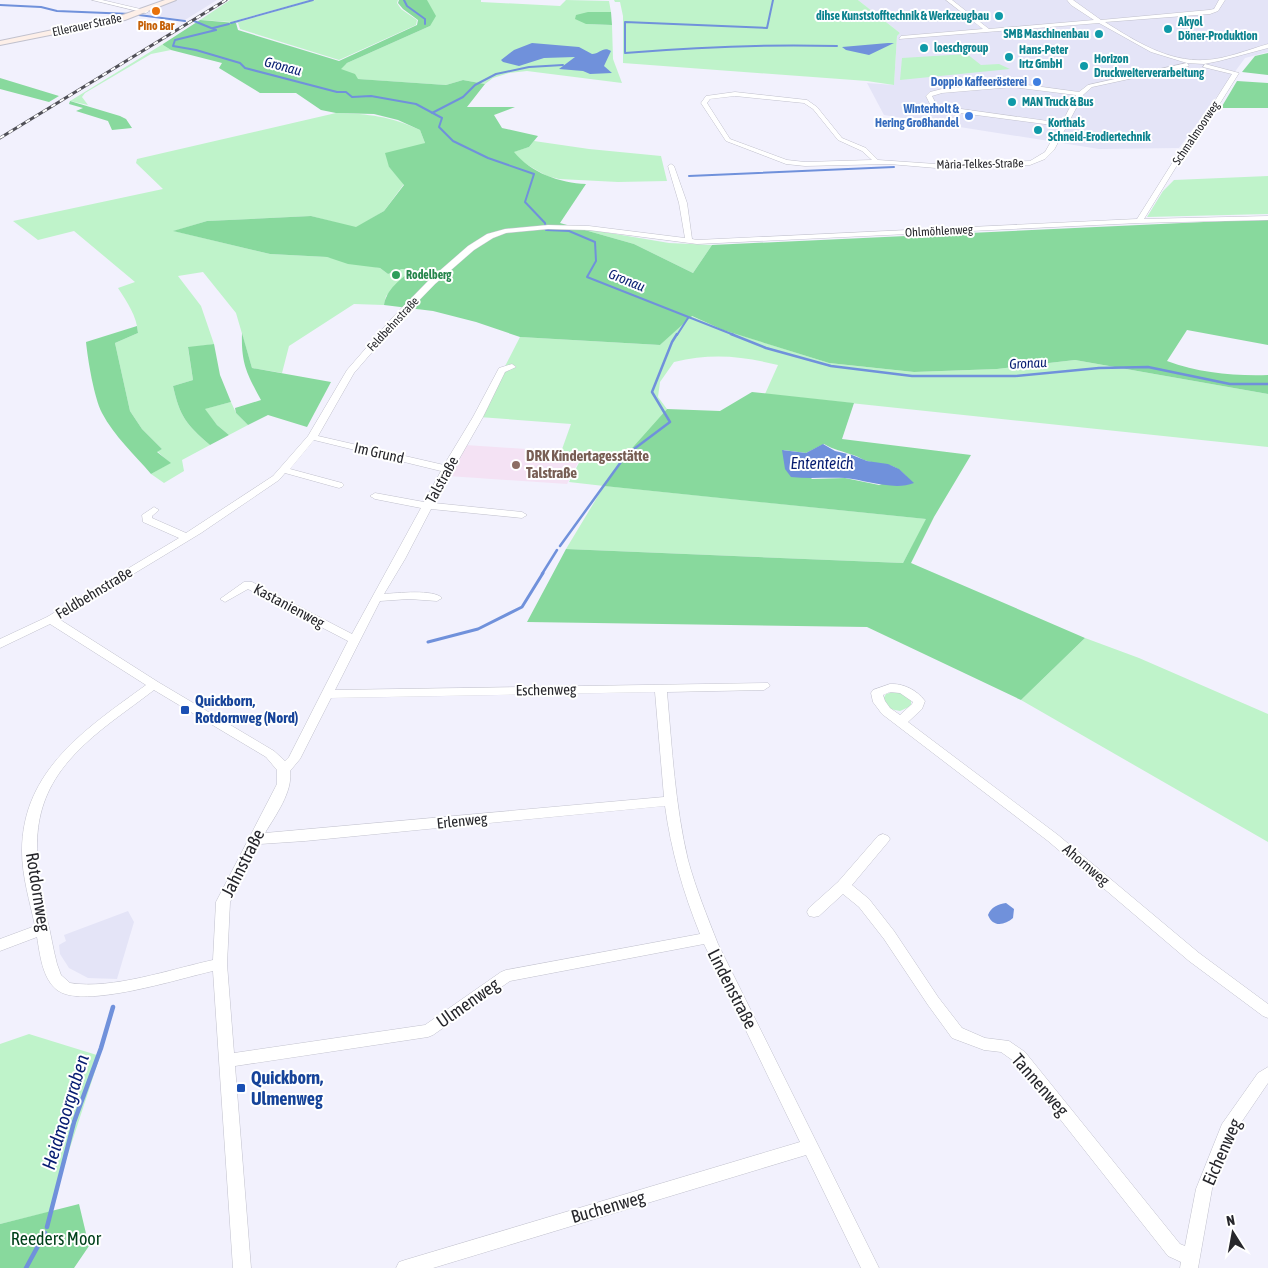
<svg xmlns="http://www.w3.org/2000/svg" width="1268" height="1268" viewBox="0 0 1268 1268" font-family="'Asap Condensed',sans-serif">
<rect width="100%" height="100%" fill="#f2f1fd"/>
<path fill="#e4e4f7" d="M175,0H217L185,20L141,14Z
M858,0H1268V52L1245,58L1179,148L1099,149L884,115L867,83L894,85L897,36L900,33Z
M128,911L134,922L117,979L88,978L69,968L60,954L59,945L66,941L64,935Z"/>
<path fill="#f4e2f4" d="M466,445L583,453L567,484L448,476Z"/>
<path fill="#bff3ca" d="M230,0H310L231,22L200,20Z
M315,0H398L397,3L401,9L417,20L416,25L339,60L240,29L238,23H235Z
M427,0H481V2L560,6L566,0L609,1L611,12H588L586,24L612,25L613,59L622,83L527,71L509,73L493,78L485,84L463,80L446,85L357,79L340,69L347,63L430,26Z
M614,0H858L900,33L897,36L894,85L867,81L623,63V16L620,2H615Z
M163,44V45L171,50L151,54L85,93L82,97L88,105L70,101Z
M967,54L981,65L999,64L1010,69L900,80L902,58Z
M336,113C370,114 389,116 420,130L425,143L389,167L404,184L384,211L356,228L311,216L207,221L174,231L270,254L327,257L380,268L388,274L402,269L414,270L386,296L384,305L354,304L289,346L282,373L252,368L236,313L203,272L178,276L201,306L214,344L188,348L193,380L173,386C180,417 186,424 210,445L182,460L184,471L164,483L151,474L170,463L157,451L162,449L142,429L130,411L115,343L138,333C137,316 127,302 118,288L135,282L74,231L38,240L13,221L163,189L136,163L137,159Z
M534,141L589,149L661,156L667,181L618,182L559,179L547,176L524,163L513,152L529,147Z
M1268,176V214L1147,217L1163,191L1174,180Z
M574,227L669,243L712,245L693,273L634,244Z
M691,316L724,330L829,363L914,372L997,369L1075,360L1268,394V447L765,394L778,365C741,356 712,353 674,362L660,382L658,397L667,409L605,486L927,519L903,563L566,549L604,486L569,482L584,453L561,452L571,424L479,417L520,337L660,345Z
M231,402L236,413L248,425L229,435L217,425L204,409Z
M1085,638L1139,658L1268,714V842L1021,700Z
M893,692L901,693L911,700V706L900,711L890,709L883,699L886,694Z
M29,1034L100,1056L49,1212L0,1224V1044Z"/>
<path fill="#88d99d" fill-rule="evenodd" d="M399,0H427L436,16L430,26L347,63L341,69L355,74L358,79L446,85L463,80L485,84L467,107H515L494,115L502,128L538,136L529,147L514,152C531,173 560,183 586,184L560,223L634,244L693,273L712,245L1268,219V345L1187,330L1167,361C1200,373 1233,376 1268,375V394L1075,360L997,369L914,372L829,363L723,330L692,316L660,345L520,337L476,322L433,311L384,305C386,290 401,278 413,270L402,269L388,274L380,268L348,264L327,257L270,254L173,231L207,221L311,216L356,227L384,211L404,185L389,167L385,153L425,143L420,130L398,120L374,114L336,113L321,110L296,93H260L219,68L222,63L171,50L163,45V44L200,20L236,23L238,30L339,61L417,25L418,20L403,9L398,3Z
M588,12H611L612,25L586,24L575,19L576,15Z
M1268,53V75L1242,72L1255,56Z
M0,78L59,96L49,102L0,89Z
M1237,81L1268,83V108H1221Z
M70,101L120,116L126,119L132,128L112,130L108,121L76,111L83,108L69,104Z
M137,326L138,333L115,343L130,411L142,429L162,449L157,452L171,463L151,474C135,455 114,436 102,413C94,397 88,361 86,342Z
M242,333L252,368L331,382L307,427L268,415L248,425L236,413L235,408L261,400C247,374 241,364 242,333Z
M214,344L220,375L231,402L205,409L217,425L229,435L210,445C186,424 180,417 173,386L193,380L188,347Z
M752,392L854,403L842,439L971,455L934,517L911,563L1085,638L1021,700L867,627L527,622L566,549L903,563L926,519L604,486L626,455L667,409L720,411ZM824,444C834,450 842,451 853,455C858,456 862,460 867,461C884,466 892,461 906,476L879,485L845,478L812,479L783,450L806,453Z
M79,1204L89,1246L74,1268H0V1224Z"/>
<path fill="#7091db" d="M532,43L579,47L592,54C600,54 603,46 611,51L604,66L612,73L590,74L583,71L559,69L575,57L544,58L519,66L503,62L501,60L514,50Z
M888,43H894L869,55L846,50L842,47Z
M823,444L835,451L852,455L867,461L888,464L899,469L914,483C894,491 866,480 845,478C827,477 809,479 791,477L785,469L782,450L806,453Z
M1006,903L1014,909L1013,918C1005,925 993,928 988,915C991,907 998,904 1006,903Z"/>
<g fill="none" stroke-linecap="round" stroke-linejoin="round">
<path stroke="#7091db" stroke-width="2" d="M404,0L407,6L425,19V24
M0,5L41,7L57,11L131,14
M139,15L185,21
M194,21L216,30L175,40L173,46L196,50L240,63L245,68L337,92H346L352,97L371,96L416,104L442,118L439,127L453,141L488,158L534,174L525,202L545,223L546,230L569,231L595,242L596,261L587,277L734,335
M231,23L313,0
M213,28L229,24
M625,52V22L767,28L773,0
M625,53C696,47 766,44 837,46
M432,113L463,97L475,85L496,74L529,67L563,65
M689,176L894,167
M677,335L688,318"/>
<path stroke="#7091db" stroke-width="2.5" d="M731,334L766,348L831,366L912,376H1015L1099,368L1148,367L1230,384H1268
M560,546L626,455L670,422L652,392L672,342L677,334
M542,574L557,550"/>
<path stroke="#7091db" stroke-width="3" d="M428,642L478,629L522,607L543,573"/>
<path stroke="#7091db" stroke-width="4.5" d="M47,1227L74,1122L101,1048L113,1007
M26,1268L45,1233"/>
<g stroke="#c1c1cd" stroke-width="1">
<path id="minor" d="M92,0H102L149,11L146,13Z
M946,0H952L989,29L1094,20L1071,5L1067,0H1073L1101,20L1209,10L1214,9L1219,0H1225L1218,11L1210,14L1105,22C1135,41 1168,62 1205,60C1226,59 1247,50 1268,44V48L1219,61L1204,64L1187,63L1151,52L1099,23L899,39L901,36L983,29Z
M1187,63L1189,66L1092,87L1083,95L1054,150L1045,159L1030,165L936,168L889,164L805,166L786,164L726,141L701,103L706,96L735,92L807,100L817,107L842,138L866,148L878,160L936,164L1030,161L1045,152L1060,126L946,111L931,106L926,96L930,92L942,89L1013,83L1079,92L1088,85ZM1013,87L1076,95L1062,123L947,107L936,104L932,96L942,93ZM735,96L804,103L813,109L838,140L862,151L872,160L805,162L787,160L730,139L707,103L710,99Z
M1205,64L1239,73L1217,108L1187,149L1144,219L1268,216V220L1139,223L697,244L589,230L548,229L506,233L493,238L474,250L435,284L399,321L354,373L318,436L444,465L473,417L499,368L512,364L516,367L505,372L483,417L434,503L522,512L527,515L522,518L431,509L405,559L384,594C397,593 434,589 442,598L437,601L409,599L380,601L335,690L768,683L770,686L764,690L667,692C672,748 675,805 688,860C696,889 707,916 718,944L879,1268H861L806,1155L433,1268H396L399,1262L405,1260L800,1142L704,944L510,981L433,1035L428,1037L235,1066L251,1268H233L213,971C181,978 82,1010 57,990C42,978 40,954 37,937L0,951V939L35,926C30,902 22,877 22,851C22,770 87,728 146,685L50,624L0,648V639L47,617L179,538L143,522L142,515L154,507L159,510L152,516V518L186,533L273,476L308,436L347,370L393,317L429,280L468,246L487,234L505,229L548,225L589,226L685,238L679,203L668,166L671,164L674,166L687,203L692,239L697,240L1137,219L1181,149L1211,107L1232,74L1203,67ZM314,440L441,471L424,502L375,493L370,496L375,499L421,508L352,634L252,582H244L220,599L225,602L248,589L348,641L289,757L285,761L274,751L158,682L59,619L201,533L279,480L285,473L339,488L342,487L344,485L342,483L290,469ZM154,690L266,757L277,770V784L216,902L213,960C171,969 112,990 70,983L61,975L57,964C53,949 51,934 47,919C34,857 26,806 74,755C97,730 127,711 154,690ZM655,692L664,797L265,833C275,816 293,792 290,771L300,759L331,698ZM665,806C671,850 683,892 700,934L506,970L501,972L425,1025L234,1053L227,964L230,902L260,844L305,841Z
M890,684C903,683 917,690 925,701L922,709L908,722L1058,835L1199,953L1268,1004V1018L1263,1016L1189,961L1048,841L882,714L873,702L871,693L873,690ZM890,692L900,693L913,702L912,704L900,715L890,708L885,701L883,695Z
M883,834L888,836L890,839L888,842L852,885L869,899L894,931L938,997L962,1028L985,1038L1009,1041L1025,1052L1180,1244L1185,1246L1196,1189L1222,1124L1258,1073L1268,1067V1083L1234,1133L1212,1189L1198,1268H1180L1181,1262L1168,1256L1015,1062L1001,1052L984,1050L952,1038L928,1005L884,939L859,907L843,894L819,916L814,917L809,916L807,912L809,908L838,882L878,836Z"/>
</g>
<g stroke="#c1c1cd" stroke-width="2">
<path id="secondary" d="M165,0H176L125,20L0,45V41L120,16Z"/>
</g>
<use href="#minor" fill="#fff" fill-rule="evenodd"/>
<use href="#secondary" fill="#fdefe8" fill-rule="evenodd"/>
<g stroke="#505057" stroke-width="3">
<path id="rail" d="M0,138L226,0"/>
</g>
<use href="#rail" stroke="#fff" stroke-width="2" stroke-dasharray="5" stroke-linecap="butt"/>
</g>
<circle fill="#e8710a" stroke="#fff" stroke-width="2" cx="156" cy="11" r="5"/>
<g fill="#0f9aa8" stroke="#fff" stroke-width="2">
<circle cx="999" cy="16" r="5"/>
<circle cx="1168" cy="29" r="5"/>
<circle cx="1099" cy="34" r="5"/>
<circle cx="924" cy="48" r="5"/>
<circle cx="1009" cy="57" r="5"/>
<circle cx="1084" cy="66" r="5"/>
<circle cx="1012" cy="102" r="5"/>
<circle cx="1038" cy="130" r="5"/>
</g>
<g fill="#3f7fe0" stroke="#fff" stroke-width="2">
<circle cx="1037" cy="82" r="5"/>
<circle cx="969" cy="116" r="5"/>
</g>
<circle fill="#2e9e5b" stroke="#fff" stroke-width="2" cx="396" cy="275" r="5"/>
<circle fill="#8d6e63" stroke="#fff" stroke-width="2" cx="516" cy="465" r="5"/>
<g fill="#1a4fb4" stroke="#fff" stroke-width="2">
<rect x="180" y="705" width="10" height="10" rx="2.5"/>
<rect x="236" y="1083" width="10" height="10" rx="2.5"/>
</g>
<g text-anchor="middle" stroke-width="4" stroke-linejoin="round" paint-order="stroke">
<g font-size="12" font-weight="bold" fill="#0d838f" stroke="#fff" text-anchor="start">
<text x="989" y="20" text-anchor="end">dihse Kunststofftechnik &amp; Werkzeugbau</text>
<text x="1178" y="26">Akyol<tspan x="1178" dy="14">Döner-Produktion</tspan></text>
<text x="1089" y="38" text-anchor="end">SMB Maschinenbau</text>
<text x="934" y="52">loeschgroup</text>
<text x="1019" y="54">Hans-Peter<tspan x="1019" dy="14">Irtz GmbH</tspan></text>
<text x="1094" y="63">Horizon<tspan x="1094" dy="14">Druckweiterverarbeitung</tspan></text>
<text x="1022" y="106">MAN Truck &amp; Bus</text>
<text x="1048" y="127">Korthals<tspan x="1048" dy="14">Schneid-Erodiertechnik</tspan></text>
</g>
<g font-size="12" fill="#27272c" stroke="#fff">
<text transform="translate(87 25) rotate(-12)" y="4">Ellerauer Straße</text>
<text transform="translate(1196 133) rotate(-56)" y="4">Schmalmoorweg</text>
<text transform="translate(980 164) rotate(-1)" y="4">Mària-Telkes-Straße</text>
<text transform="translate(939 231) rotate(-3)" y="4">Ohlmöhlenweg</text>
<text transform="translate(393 324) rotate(-47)" y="4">Feldbehnstraße</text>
</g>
<g font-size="12" font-weight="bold" fill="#c56008" stroke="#fff">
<text x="156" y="30">Pino Bar</text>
</g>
<g font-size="12" font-weight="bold" fill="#366cbe" stroke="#fff" text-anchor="end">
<text x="1027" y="86">Doppio Kaffeerösterei</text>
<text x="959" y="113">Winterholt &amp;<tspan x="959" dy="14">Hering Großhandel</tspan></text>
</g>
<g font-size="12" font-weight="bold" fill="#27864d" stroke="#fff" text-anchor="start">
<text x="406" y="279">Rodelberg</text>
</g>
<g font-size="14" font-style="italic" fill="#061c71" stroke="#fff">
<text transform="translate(283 66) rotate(15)" y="5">Gronau</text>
<text transform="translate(627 280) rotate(22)" y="5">Gronau</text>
<text transform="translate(1028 363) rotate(-3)" y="5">Gronau</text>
</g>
<g font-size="15" fill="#27272c" stroke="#fff">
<text transform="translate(379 453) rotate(13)" y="5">Im Grund</text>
<text transform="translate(442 480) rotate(-61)" y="5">Talstraße</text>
<text transform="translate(94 593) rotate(-31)" y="5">Feldbehnstraße</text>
<text transform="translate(289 606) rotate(28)" y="5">Kastanienweg</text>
<text transform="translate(546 690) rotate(-1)" y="5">Eschenweg</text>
<text transform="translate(462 821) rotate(-6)" y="5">Erlenweg</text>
<text transform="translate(1086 865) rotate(40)" y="5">Ahornweg</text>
</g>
<g font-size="15" font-weight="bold" fill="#785e54" stroke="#fff" text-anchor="start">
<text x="526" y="461">DRK Kindertagesstätte<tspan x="526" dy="17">Talstraße</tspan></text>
</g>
<g font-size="15" font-weight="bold" fill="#164399" stroke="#fff" text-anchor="start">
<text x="195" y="706">Quickborn,<tspan x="195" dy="17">Rotdornweg (Nord)</tspan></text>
</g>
<g font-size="16" font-style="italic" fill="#061c71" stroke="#fff">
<text x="822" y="469">Ententeich</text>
</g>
<g font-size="18" fill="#27272c" stroke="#fff">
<text transform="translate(243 863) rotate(-63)" y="6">Jahnstraße</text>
<text transform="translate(38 892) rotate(81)" y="6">Rotdornweg</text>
<text transform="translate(732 989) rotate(63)" y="6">Lindenstraße</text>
<text transform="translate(468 1003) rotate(-35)" y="6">Ulmenweg</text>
<text transform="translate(1040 1085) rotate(49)" y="6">Tannenweg</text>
<text transform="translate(1222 1152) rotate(-66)" y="6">Eichenweg</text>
<text transform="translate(608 1207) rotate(-16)" y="6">Buchenweg</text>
</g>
<g font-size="18" font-weight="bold" fill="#164399" stroke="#fff" text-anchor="start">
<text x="251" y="1084">Quickborn,<tspan x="251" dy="21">Ulmenweg</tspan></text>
</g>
<g font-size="18" fill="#00411b" stroke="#fff">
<text x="56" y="1245">Reeders Moor</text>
</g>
<g font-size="19" font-style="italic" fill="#061c71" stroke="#fff">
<text transform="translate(65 1112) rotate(-73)" y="7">Heidmoorgraben</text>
</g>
</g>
<g transform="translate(1233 1233) rotate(349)" stroke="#ffffff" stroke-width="4" paint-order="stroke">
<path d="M0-4L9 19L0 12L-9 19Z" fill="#27272c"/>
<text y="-8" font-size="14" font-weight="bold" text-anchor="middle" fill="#27272c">N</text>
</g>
</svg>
